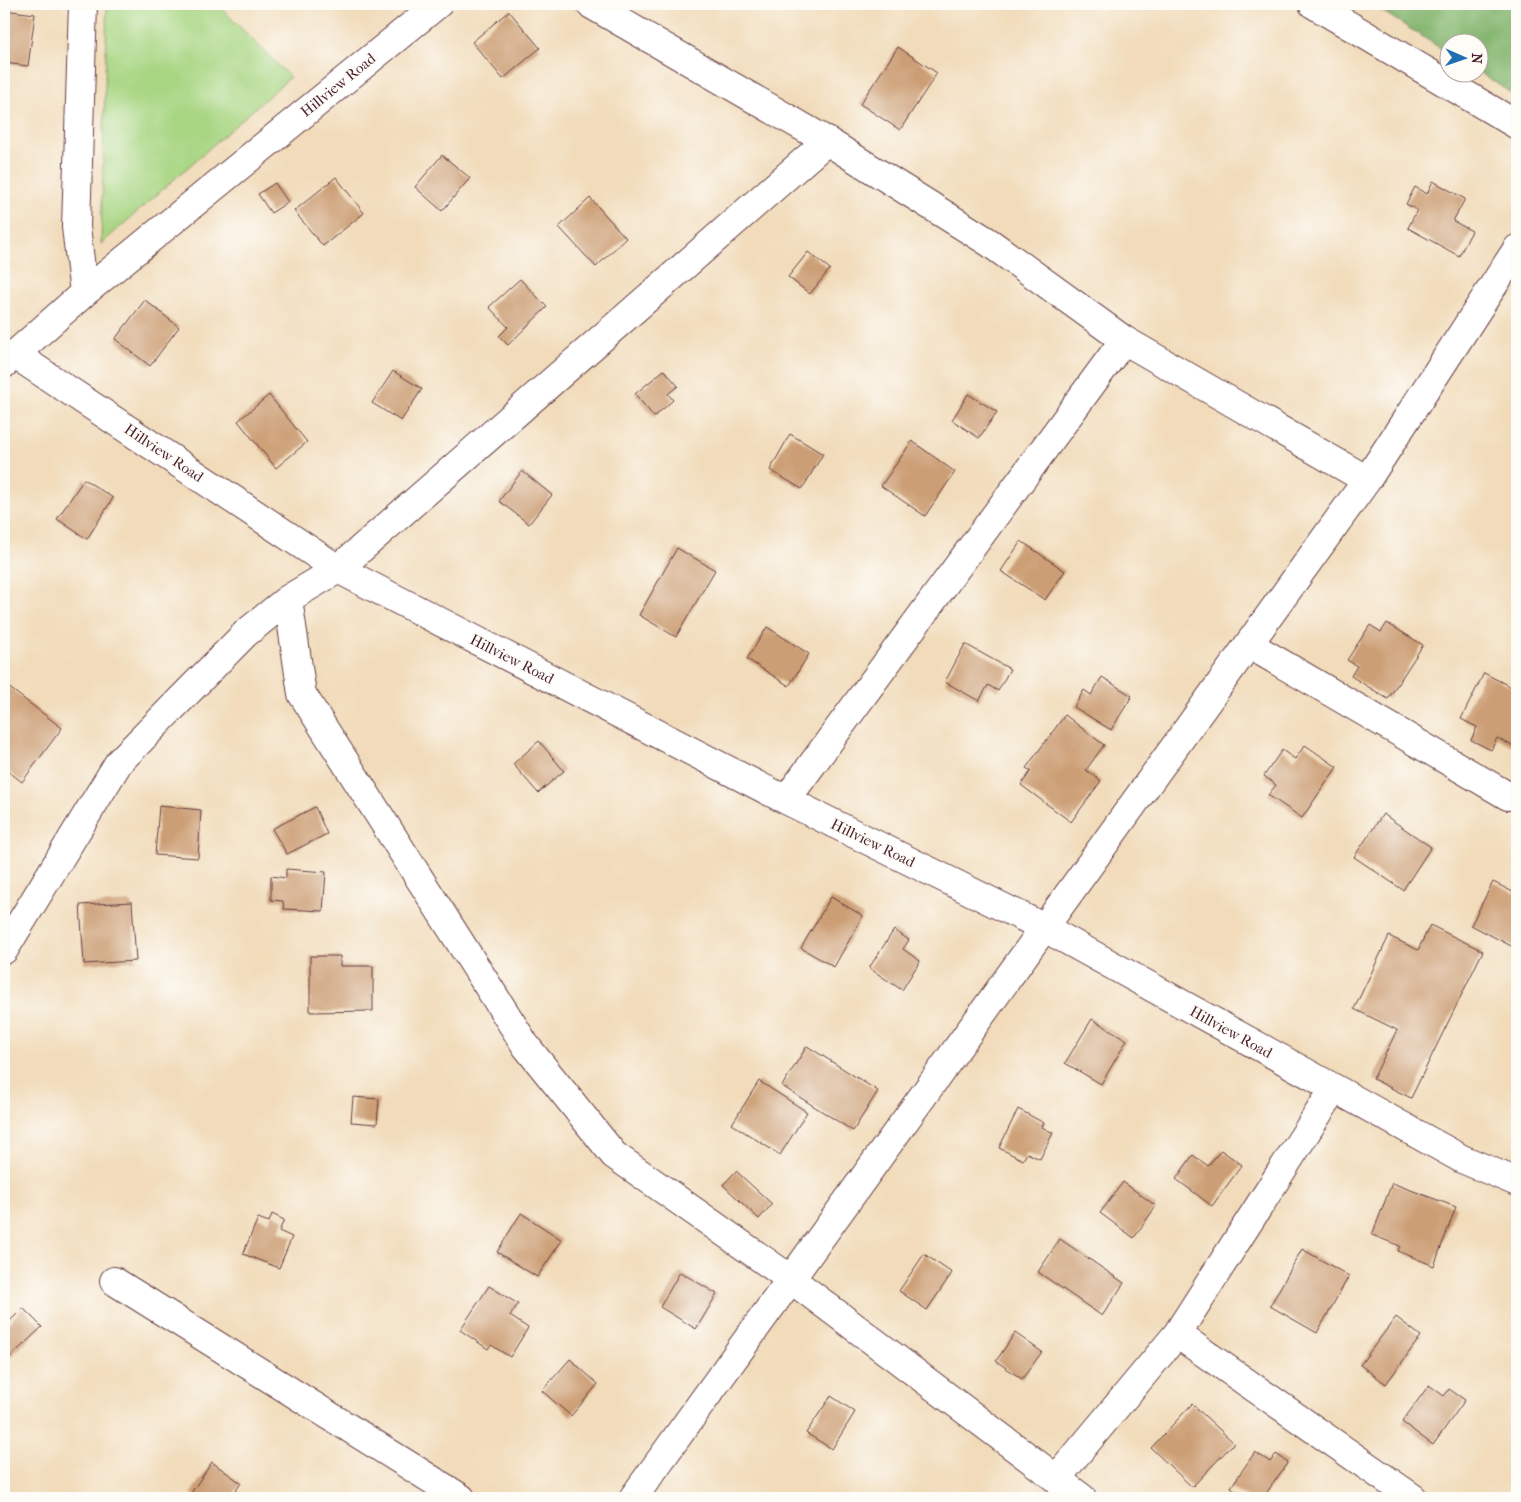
<svg xmlns="http://www.w3.org/2000/svg" width="1521" height="1502" viewBox="0 0 1521 1502" font-family="'IM FELL French Canon',serif">
<rect width="100%" height="100%" fill="#fdfcf7"/>
<filter id="ink" filterUnits="userSpaceOnUse"><feTurbulence type="fractalNoise" baseFrequency=".02" numOctaves="2"/><feDisplacementMap in="SourceGraphic" scale="10" xChannelSelector="R" yChannelSelector="G"/><feConvolveMatrix kernelMatrix="1 2 1 2 8 2 1 2 1" color-interpolation-filters="sRGB"/></filter>
<filter id="wash" filterUnits="userSpaceOnUse"><feTurbulence type="fractalNoise" baseFrequency=".0096" numOctaves="4" result="noise"/><feDisplacementMap in="SourceGraphic" scale="20" xChannelSelector="R" yChannelSelector="G"/><feGaussianBlur stdDeviation="1.12" result="paint"/><feColorMatrix in="noise" values="0 0 0 0 0 0 0 0 0 0 0 0 0 0 0 0 0 1.4 0 .05"/><feComposite in="paint" operator="in"/></filter>
<g filter="url(#wash)">
<rect width="100%" height="100%" fill="#f1dbba"/>
<path fill="#a8d683" stroke="#797a57" d="M107,4H217L290,77L101,244Z"/>
<path fill="#86b771" stroke="#686b4e" d="M1371,4H1517V97L1479,72L1478,42H1448V53Z"/>
<g id="blocks">
<path fill="#cc9e75" d="M4,10L35,14L28,66L4,63Z
M509,11L540,48L503,79L472,42Z
M898,47L937,73L900,130L860,104Z
M442,155L470,178L442,211L415,187Z
M336,177L364,213L323,246L294,211Z
M1433,181L1465,199L1453,221L1472,231L1459,256L1408,228L1417,210L1406,204L1415,187L1427,194Z
M275,183L288,202L271,213L258,194Z
M590,198L626,238L596,267L559,227Z
M808,252L830,269L810,294L788,277Z
M520,279L547,307L508,345L499,336L508,327L489,307Z
M145,300L179,327L150,366L115,339Z
M664,370L678,386L668,394L673,400L654,417L635,394Z
M393,371L422,389L401,421L372,403Z
M968,394L997,412L979,438L952,420Z
M269,395L307,442L276,468L238,421Z
M790,434L823,454L802,489L770,470Z
M912,441L955,472L925,516L881,486Z
M522,471L552,495L529,524L499,501Z
M84,479L113,498L87,539L57,519Z
M1021,541L1065,571L1045,600L1001,571Z
M677,548L715,570L676,637L639,615Z
M1387,623L1423,645L1388,699L1351,676L1357,666L1347,660L1370,625L1381,632Z
M767,627L809,654L789,686L747,659Z
M965,644L1010,669L998,691L988,685L979,701L945,682Z
M1484,673L1517,690V748L1497,738L1491,750L1471,740L1477,727L1461,719Z
M1102,677L1132,696L1111,730L1074,707L1084,690L1091,695Z
M7,686L62,728L22,782L4,768V690Z
M1065,715L1104,745L1086,770L1101,781L1071,822L1021,785L1031,771L1026,768Z
M539,741L564,771L538,793L513,764Z
M1305,745L1337,767L1302,818L1268,795L1276,785L1264,776L1282,750L1295,759Z
M159,806L201,810L198,858L155,855Z
M315,807L327,834L287,854L272,829Z
M1383,814L1431,847L1403,890L1354,857Z
M286,869L326,872L323,911L284,909L283,901L271,900V876L286,878Z
M1493,882L1517,894V944L1515,948L1471,925Z
M831,897L863,916L834,967L801,948Z
M132,902L136,961L84,964L80,905Z
M1430,925L1483,951L1411,1098L1373,1079L1397,1030L1354,1009L1389,936L1418,950Z
M894,930L909,940L903,949L920,961L902,990L869,968Z
M310,956H340V966H373V1011L310,1012Z
M1092,1019L1127,1040L1101,1084L1065,1063Z
M807,1046L878,1091L853,1131L782,1086Z
M759,1081L807,1112L780,1155L732,1124Z
M353,1097L379,1099L377,1124L351,1122Z
M1018,1109L1044,1123L1042,1127L1053,1133L1040,1159L1027,1153L1023,1160L999,1148Z
M1221,1150L1242,1165L1212,1206L1176,1179L1193,1155L1208,1166Z
M736,1171L772,1204L759,1219L723,1185Z
M1123,1182L1156,1206L1134,1238L1100,1213Z
M1392,1183L1456,1207L1434,1266L1398,1251L1400,1246L1372,1235Z
M521,1213L562,1240L537,1277L497,1252Z
M272,1214L284,1220L279,1231L292,1237L279,1268L243,1254L258,1218L269,1222Z
M1060,1239L1124,1283L1102,1316L1038,1272Z
M1302,1249L1349,1276L1317,1333L1270,1306Z
M924,1254L952,1273L927,1310L899,1291Z
M680,1272L717,1294L696,1329L660,1307Z
M489,1286L518,1304L510,1316L528,1328L510,1357L491,1345L488,1349L460,1330Z
M23,1308L42,1327L6,1361L4,1358V1327Z
M1396,1317L1421,1336L1386,1384L1360,1365Z
M1015,1333L1042,1352L1022,1379L996,1361Z
M570,1359L598,1384L571,1416L542,1391Z
M1429,1385L1444,1396L1449,1389L1465,1400L1433,1445L1402,1422Z
M831,1396L855,1412L832,1449L806,1433Z
M1192,1404L1234,1443L1192,1487L1151,1448Z
M1255,1452L1270,1462L1276,1454L1288,1462L1263,1498H1246L1231,1487Z
M212,1462L241,1483L231,1498H198L191,1493Z"/>
</g>
</g>
<g filter="url(#ink)">
<use href="#blocks" fill-opacity="0" stroke="#633b40" stroke-width="1"/>
<g fill="none" stroke-linecap="round" stroke-linejoin="round">
<g stroke="#633b40" stroke-width="30">
<path id="minor" d="M83,4L76,227L84,293
M590,4L827,141L990,243L1124,340L1367,480
M1313,4L1517,125
M14,354L338,569L786,800L1043,927L1462,1159L1517,1182
M4,364L84,293L438,4
M288,599L302,694L526,1046L614,1155L792,1280L1082,1498
M1250,645L1508,796
M786,800L1124,340
M4,950L119,762L246,633L288,599L338,569L827,141
M114,1281L461,1498
M1177,1334L1413,1498
M1056,1479L1177,1334L1334,1089
M633,1498L1367,480L1517,249"/>
</g>
<use href="#minor" stroke="#fff" stroke-width="28"/>
</g>
</g>
<g text-anchor="middle" stroke-width="4" stroke-linejoin="round" paint-order="stroke">
<g font-size="15" fill="#4a1f2b" stroke="#fdfcf7">
<text transform="translate(338 85) rotate(-39)" y="5">Hillview Road</text>
<text transform="translate(164 453) rotate(34)" y="5">Hillview Road</text>
<text transform="translate(512 659) rotate(27)" y="5">Hillview Road</text>
<text transform="translate(873 843) rotate(26)" y="5">Hillview Road</text>
<text transform="translate(1231 1032) rotate(29)" y="5">Hillview Road</text>
</g>
</g>
<rect width="1521" height="1502" fill="none" stroke="#fdfcf7" stroke-width="20"/>
<g transform="translate(1464 58) rotate(92)"><circle r="24" fill="#fdfcf7" stroke="#b5a4a5"/>
<path d="M0-4L9 19L0 12L-9 19Z" fill="#1f6fb2"/>
<text y="-8" font-size="14" font-weight="bold" text-anchor="middle" fill="#4a1f2b">N</text>
</g>
</svg>
